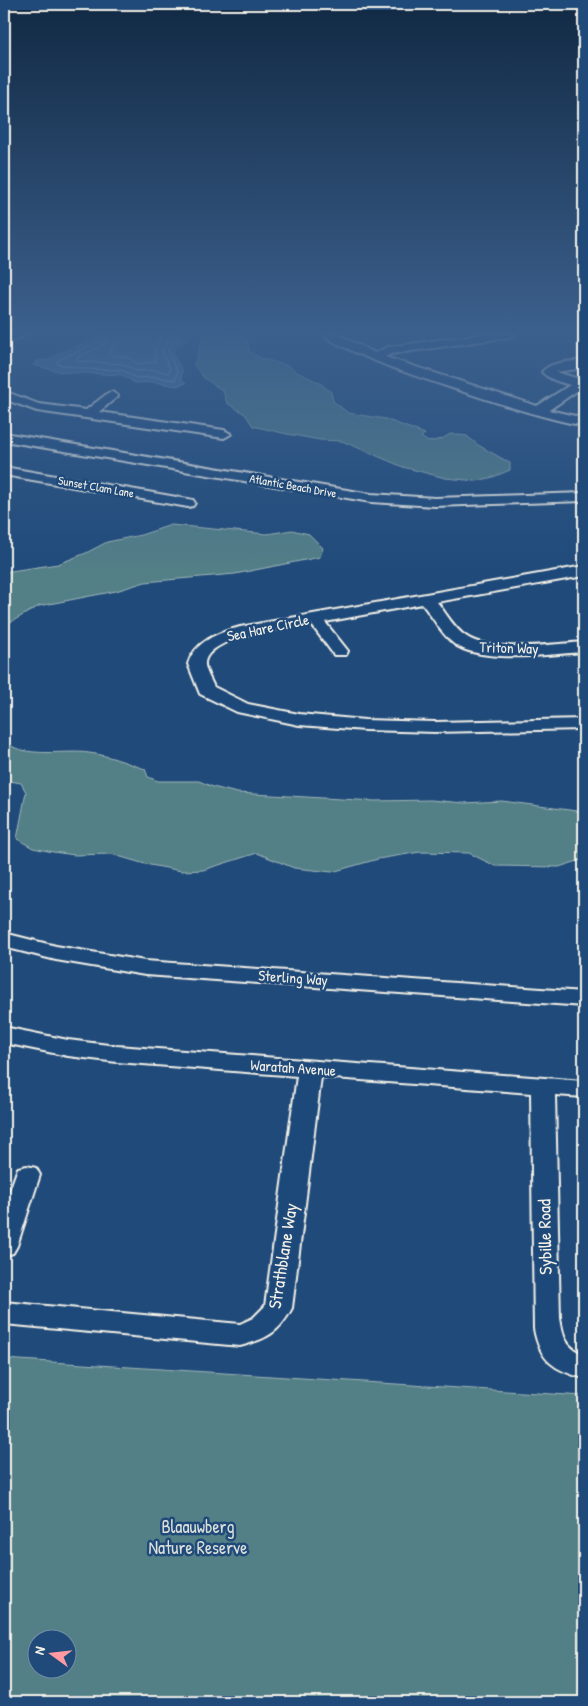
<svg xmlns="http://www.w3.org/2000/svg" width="588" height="1706" viewBox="0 0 588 1706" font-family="'Patrick Hand',sans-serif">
<rect width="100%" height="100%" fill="#1f4a7a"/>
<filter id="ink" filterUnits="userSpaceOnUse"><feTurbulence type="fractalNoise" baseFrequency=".02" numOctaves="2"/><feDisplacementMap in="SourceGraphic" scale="10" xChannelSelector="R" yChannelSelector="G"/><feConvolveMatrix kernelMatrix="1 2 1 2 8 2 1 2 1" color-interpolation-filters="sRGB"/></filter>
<g filter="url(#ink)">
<path fill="#527f87" stroke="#a3b8b8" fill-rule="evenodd" d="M204,334H239L248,341L249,351L260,358L289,366L297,372L320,383L331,392L333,401L348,413L385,419L425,434L421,437L428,442L442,439L450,434L467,436L478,445L510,463V470L493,477L477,481L445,478L403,467L342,441L320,440L287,434L253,426L245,414L227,403L223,391L204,378L194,365Z
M171,525L267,534L292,530L309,534L323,548L320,557L235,574L145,582L116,591L39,606L11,622L4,623V572L58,564L86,553L107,542L141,535Z
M4,740C21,760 66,749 89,753C108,755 127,763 145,769L148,777L158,781H199L213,787L237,793L375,801L431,800L464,803L502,801L584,812V859L559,867L495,866L469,853L420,852L378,859L332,872L294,868L257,853L203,870L182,871L145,864L111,854L75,855L53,852L33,848L17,839L26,792L21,783L4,780Z
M4,1359L584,1396V1702H4ZM38,1638H68V1668H38Z"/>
<path fill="#4977a5" stroke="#8da8c0" d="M101,334H177L187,339L176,347L173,353L182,371L181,378L186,383L176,386L155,382L135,383L122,375L62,372L33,365L37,361L49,360L61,352L90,341Z"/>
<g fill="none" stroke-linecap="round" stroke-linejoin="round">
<path stroke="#b0c0cd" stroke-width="1" d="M102,334L100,341L57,361V364L87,369L122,370L136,378L155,377L175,380L177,371L168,352L172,344L177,340V334
M109,334L104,345L78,357L77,361L123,364L137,371L155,370L168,373L170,369L162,352L171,334
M116,334L115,343L108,355L127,357L138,364L155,362V349L162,334"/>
<g stroke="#f4f1e8" stroke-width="4">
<path id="minor" d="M12,334H29L4,344V337Z
M326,334H337L375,353L388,347L482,334H515L510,337L391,354L385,357L537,406L570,385C560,382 550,380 542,372C551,361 571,362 584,360V368L556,372L579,379L584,377V386L549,410L584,418V426C539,417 495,402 452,388C409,374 366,360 327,338Z
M4,391L39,404L86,410L108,393L112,392L118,396L99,412L224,430L231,434L224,438L37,411L4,399Z
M4,433L371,494L435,498L584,493V501L435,506L371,502L4,441Z
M4,467L188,499L193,500L195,503L193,506L188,507L4,475Z
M584,566V576L437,602C446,613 454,629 467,637C491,653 555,644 584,642V652C551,654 482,664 454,644C441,634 433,617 422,604L325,622L348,651L346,655H334L311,624C288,628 210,635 205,662C204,669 211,680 214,687L248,704L299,714L365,720L435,722L584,719V729L435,732L365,730L299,725L237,712L200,694L188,664C195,641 218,633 240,627Z
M4,933L56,946L145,961L584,992V1006L145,975L56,960L4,947Z
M4,1027L68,1040L117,1046L584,1081V1097L555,1095L560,1318C563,1336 565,1348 584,1354V1378C554,1370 540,1361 534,1329L531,1093L321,1077L292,1308C279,1333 266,1339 240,1346L4,1324V1302L240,1324L253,1318L265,1306L297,1076L117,1062L68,1056L4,1043Z
M27,1166L36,1168L40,1175L17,1246L13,1253L4,1256V1207L18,1168Z"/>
</g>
<use href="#minor" fill="#1f4a7a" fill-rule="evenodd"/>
</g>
</g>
<linearGradient id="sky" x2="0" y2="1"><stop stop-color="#112943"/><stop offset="0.58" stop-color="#3c608d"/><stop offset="1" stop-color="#3c608d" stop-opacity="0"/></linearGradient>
<rect width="588" height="573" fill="url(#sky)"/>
<g text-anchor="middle" stroke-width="5" stroke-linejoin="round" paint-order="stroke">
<g font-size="12" fill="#f4f1e8" stroke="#1f4a7a">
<text transform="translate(293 486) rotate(10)" y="4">Atlantic Beach Drive</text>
<text transform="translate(96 487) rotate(10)" y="4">Sunset Clam Lane</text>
</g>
<g font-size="15" fill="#f4f1e8" stroke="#1f4a7a">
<text transform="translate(268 628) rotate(-12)" y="5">Sea Hare Circle</text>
<text transform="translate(509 648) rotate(2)" y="5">Triton Way</text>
<text transform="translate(293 978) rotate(4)" y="5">Sterling Way</text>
<text transform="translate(293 1068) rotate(4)" y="5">Waratah Avenue</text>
</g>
<g font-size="18" fill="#f4f1e8" stroke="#1f4a7a">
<text transform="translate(545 1237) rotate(-91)" y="6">Sybille Road</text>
<text transform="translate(283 1256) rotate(-81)" y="6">Strathblane Way</text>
</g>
<g font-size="18" fill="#dce0d9" stroke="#1f4a7a">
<text x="198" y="1533">Blaauwberg<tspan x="198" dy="21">Nature Reserve</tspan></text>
</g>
</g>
<rect width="588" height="1706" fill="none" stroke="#1f4a7a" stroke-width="20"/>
<rect x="10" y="10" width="568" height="1686" fill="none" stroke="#f4f1e8" stroke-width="2" filter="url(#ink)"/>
<g transform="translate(52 1654) rotate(285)"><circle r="24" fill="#1f4a7a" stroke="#748da6"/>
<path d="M0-4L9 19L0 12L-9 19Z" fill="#ff9aa2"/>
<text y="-8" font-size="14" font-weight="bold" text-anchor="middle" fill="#f4f1e8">N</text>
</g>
</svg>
